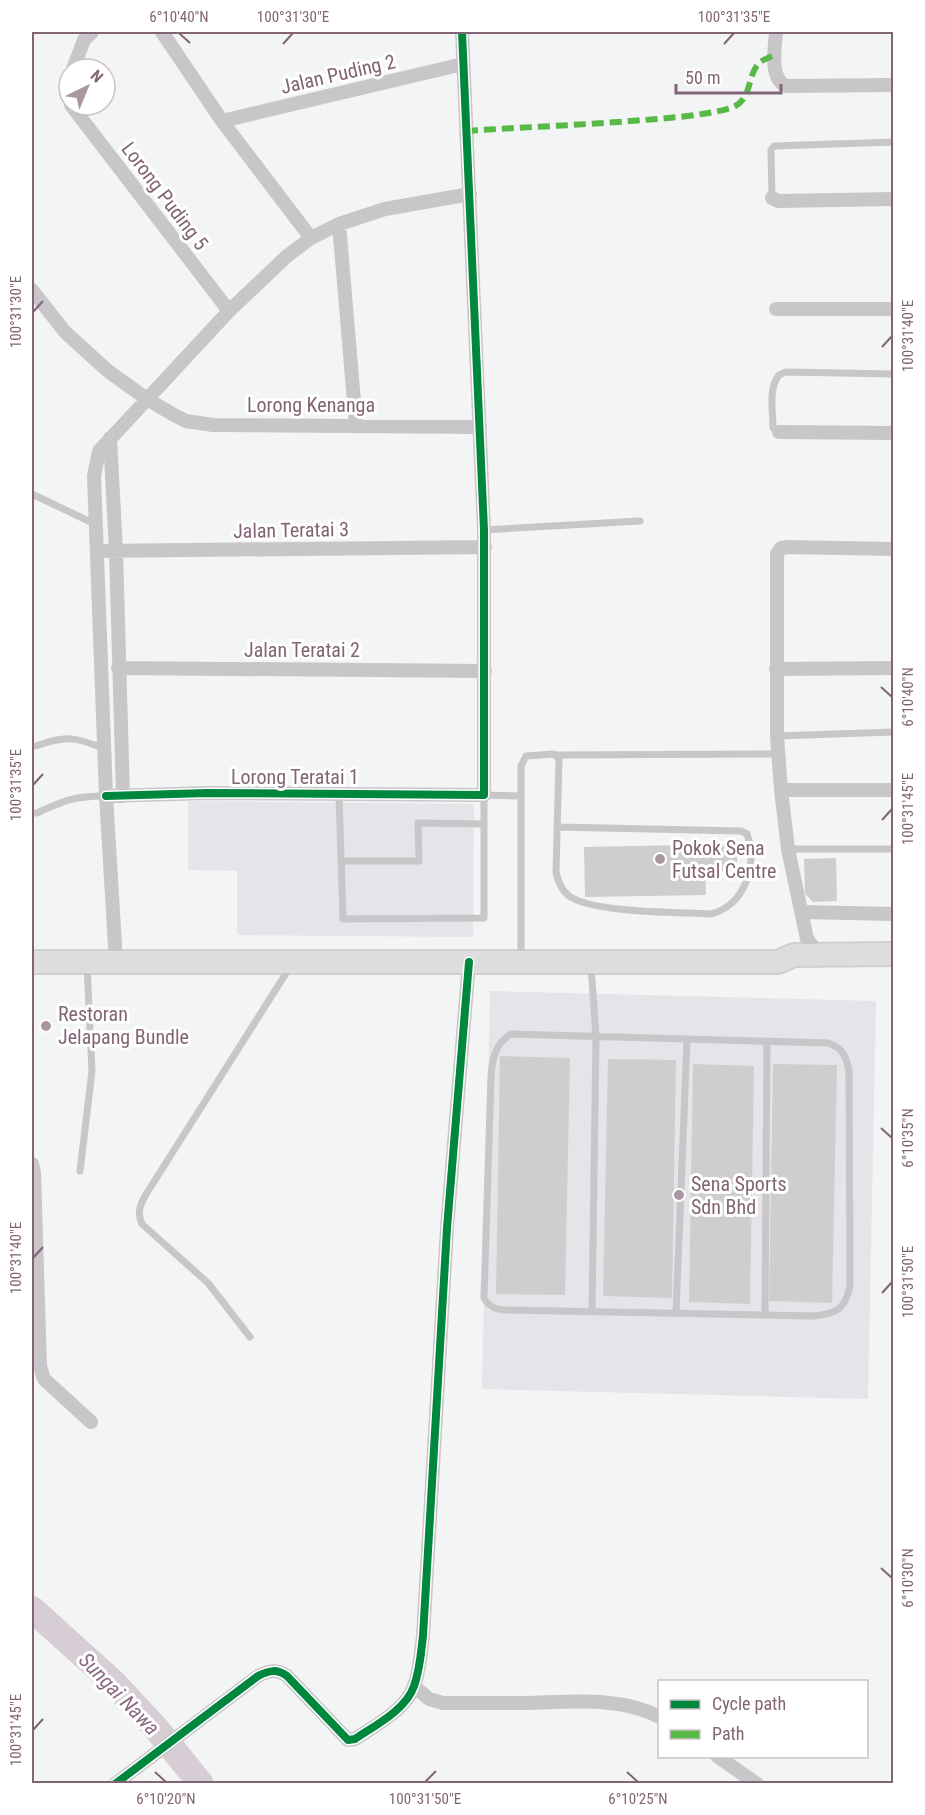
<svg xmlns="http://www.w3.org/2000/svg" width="925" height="1815" viewBox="0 0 925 1815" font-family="'Roboto Condensed',sans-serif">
<rect width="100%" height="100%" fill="#f3f4f4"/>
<path fill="#e3e5e8" d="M188,801L474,804L473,937L237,935V871L188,870Z
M490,991L876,1001L868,1399L482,1389Z"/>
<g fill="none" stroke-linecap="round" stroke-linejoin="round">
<path stroke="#d7cdd4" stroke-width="26" d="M32,1609L115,1684L155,1727L201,1784"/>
</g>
<path fill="#cfcecf" d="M737,844V871L705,872L706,895L585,897L584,847Z
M836,858L837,901L813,902L805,894L804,859Z
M500,1056L570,1058L565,1295L496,1294Z
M608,1059L676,1060L672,1298L603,1296Z
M693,1064L754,1066L750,1304L689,1302Z
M773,1064L837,1065L832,1303L769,1301Z"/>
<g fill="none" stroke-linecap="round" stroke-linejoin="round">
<g stroke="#d1d0d1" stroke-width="26">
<path id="trunk" d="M32,962H778L794,955L894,954"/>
</g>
<path stroke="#c8c6c8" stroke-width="7" d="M772,198L771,150L774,146L894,142
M779,432L773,428C773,411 768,389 779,375L786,372L894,374
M32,494L95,524
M484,530L640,521
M777,736L894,732
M36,746C66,735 76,737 105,749
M556,755L778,754
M339,794L343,919L484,918V795L521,796
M37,813C65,800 75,796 106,796
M788,849H894
M341,861H419L418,823L484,824
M521,958V766L526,756L554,754L559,759L556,872C558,882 561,890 569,896C593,913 678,912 711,914C745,905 758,865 747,834L741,831L558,827
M591,966L596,1037L592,1312
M511,1034L828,1043C843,1048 846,1056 849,1071L850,1285C846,1309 836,1314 813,1316L504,1310C494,1309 488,1306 484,1298L491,1077C492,1059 495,1044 511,1034Z
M80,1171L92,1071L87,965
M676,1313L687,1040
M765,1315L767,1041
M250,1337L208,1283L142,1224C137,1213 140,1205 145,1196L290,967"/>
<path stroke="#c8c6c8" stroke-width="14" d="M162,32L222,121L311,238
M776,32C775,48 769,78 786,86L894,85
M73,69L84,40L92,32
M69,82L67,91L69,98
M71,105L229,311
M222,121L463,64
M772,198L778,201L894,199
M339,224L356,425
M32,290L65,332L108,371L147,399L174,415L186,421L213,425L480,427
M776,309H894
M779,432L894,433
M110,438L116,551L123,796
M97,551L485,547
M118,668L485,671
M776,669L894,668
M781,790H894
M106,796L208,793L484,795V530L462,32
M802,912L894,914
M819,955L807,939L788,849L781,790L777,736V554L781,548L786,547L894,549
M116,962L106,796L94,476L99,451L229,311L287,256L311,238L339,224L385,209L470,194
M32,1164L34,1173L40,1366L44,1379L91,1422
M414,1686L429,1699L443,1703C471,1703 499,1703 527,1703C570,1702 620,1696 660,1717
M717,1756L757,1784
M115,1784L258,1676C270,1670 277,1669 287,1676L348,1740L355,1739C374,1726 406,1710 414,1686C420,1670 421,1652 423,1636L447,1228L469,962"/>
<use href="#trunk" stroke="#dedcdd" stroke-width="22"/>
<path stroke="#58b947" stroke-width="6" stroke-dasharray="12 6" stroke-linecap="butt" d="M466,131C525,127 585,125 644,120C670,118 707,115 731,108C751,101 747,81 756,67C760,60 768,58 775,55"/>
<g stroke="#fff" stroke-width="11">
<path id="cycleway" d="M106,796L208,793L484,795V530L462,32
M115,1784L258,1676C270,1670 277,1669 287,1676L348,1740L355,1739C374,1726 406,1710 414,1686C420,1670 421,1652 423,1636L447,1228L469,962"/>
</g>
<use href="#cycleway" stroke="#00873e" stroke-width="8"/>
</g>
<path fill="none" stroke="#826574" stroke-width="2" d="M179,33L190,43M283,44L293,33M724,44L734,33M33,312L43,301M882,347L892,336M881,687L892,697M33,785L43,774M882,820L892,809M881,1128L892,1138M33,1258L43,1247M882,1293L892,1282M881,1568L892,1578M33,1730L43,1719M155,1772L166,1782M627,1772L638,1782M425,1782L436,1771"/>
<g fill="#aa97a1" stroke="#fff" stroke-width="2">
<circle cx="660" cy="859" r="6"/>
<circle cx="46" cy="1026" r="6"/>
<circle cx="679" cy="1195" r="6"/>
</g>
<g text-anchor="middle" stroke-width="6" stroke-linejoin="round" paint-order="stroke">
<g font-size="20" fill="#826574" stroke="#fff">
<text transform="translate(338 74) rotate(-13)" y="7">Jalan Puding 2</text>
<text transform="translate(165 196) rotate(53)" y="7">Lorong Puding 5</text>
<text x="311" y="412">Lorong Kenanga</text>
<text transform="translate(291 530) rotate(-1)" y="7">Jalan Teratai 3</text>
<text x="302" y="657">Jalan Teratai 2</text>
<text x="295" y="784">Lorong Teratai 1</text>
</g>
<g font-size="20" fill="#826574" stroke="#fff" text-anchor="start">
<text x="672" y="855">Pokok Sena<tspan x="672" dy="23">Futsal Centre</tspan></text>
<text x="58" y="1021">Restoran<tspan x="58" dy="23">Jelapang Bundle</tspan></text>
<text x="691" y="1191">Sena Sports<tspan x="691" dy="23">Sdn Bhd</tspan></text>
</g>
<g font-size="21" font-style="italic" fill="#8c6b82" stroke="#fff">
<text transform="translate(119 1694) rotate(46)" y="7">Sungai Nawa</text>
</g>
</g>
<rect width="925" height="1815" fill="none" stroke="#ffffff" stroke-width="66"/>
<rect x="658" y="1680" width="210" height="78" fill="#ffffff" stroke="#cdc1c7" stroke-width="1.5"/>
<rect x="670" y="1700" width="30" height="9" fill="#00873e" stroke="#cdc1c7" stroke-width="1.5"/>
<text x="712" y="1710" font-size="18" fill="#826574">Cycle path</text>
<rect x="670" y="1730" width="30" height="9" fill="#58b947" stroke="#cdc1c7" stroke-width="1.5"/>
<text x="712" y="1740" font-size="18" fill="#826574">Path</text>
<g transform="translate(87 87) rotate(43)"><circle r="28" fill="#ffffff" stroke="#cdc1c7" stroke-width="1.5"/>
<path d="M0-4.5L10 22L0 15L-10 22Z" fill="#aa97a1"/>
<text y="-9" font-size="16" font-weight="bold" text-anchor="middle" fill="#826574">N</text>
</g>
<path d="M676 84v9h105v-9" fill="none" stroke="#826574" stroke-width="3"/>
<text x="685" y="84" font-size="18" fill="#826574" stroke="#ffffff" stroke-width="4.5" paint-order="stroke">50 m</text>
<rect x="33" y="33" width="859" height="1749" fill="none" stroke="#826574" stroke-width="2"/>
<g font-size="15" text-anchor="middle" fill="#826574">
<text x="179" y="22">6°10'40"N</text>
<text x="293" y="22">100°31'30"E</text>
<text x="734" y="22">100°31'35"E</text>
<text transform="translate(16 312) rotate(-90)" y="5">100°31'30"E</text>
<text transform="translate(908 336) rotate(-90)" y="5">100°31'40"E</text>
<text transform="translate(908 697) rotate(-90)" y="5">6°10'40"N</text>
<text transform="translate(16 785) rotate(-90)" y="5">100°31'35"E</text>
<text transform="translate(908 809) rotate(-90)" y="5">100°31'45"E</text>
<text transform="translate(908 1138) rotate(-90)" y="5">6°10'35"N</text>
<text transform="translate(16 1258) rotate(-90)" y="5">100°31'40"E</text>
<text transform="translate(908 1282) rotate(-90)" y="5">100°31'50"E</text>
<text transform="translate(908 1578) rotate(-90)" y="5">6°10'30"N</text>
<text transform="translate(16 1730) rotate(-90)" y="5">100°31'45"E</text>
<text x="166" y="1804">6°10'20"N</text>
<text x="425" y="1804">100°31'50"E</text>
<text x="638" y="1804">6°10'25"N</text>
</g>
</svg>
